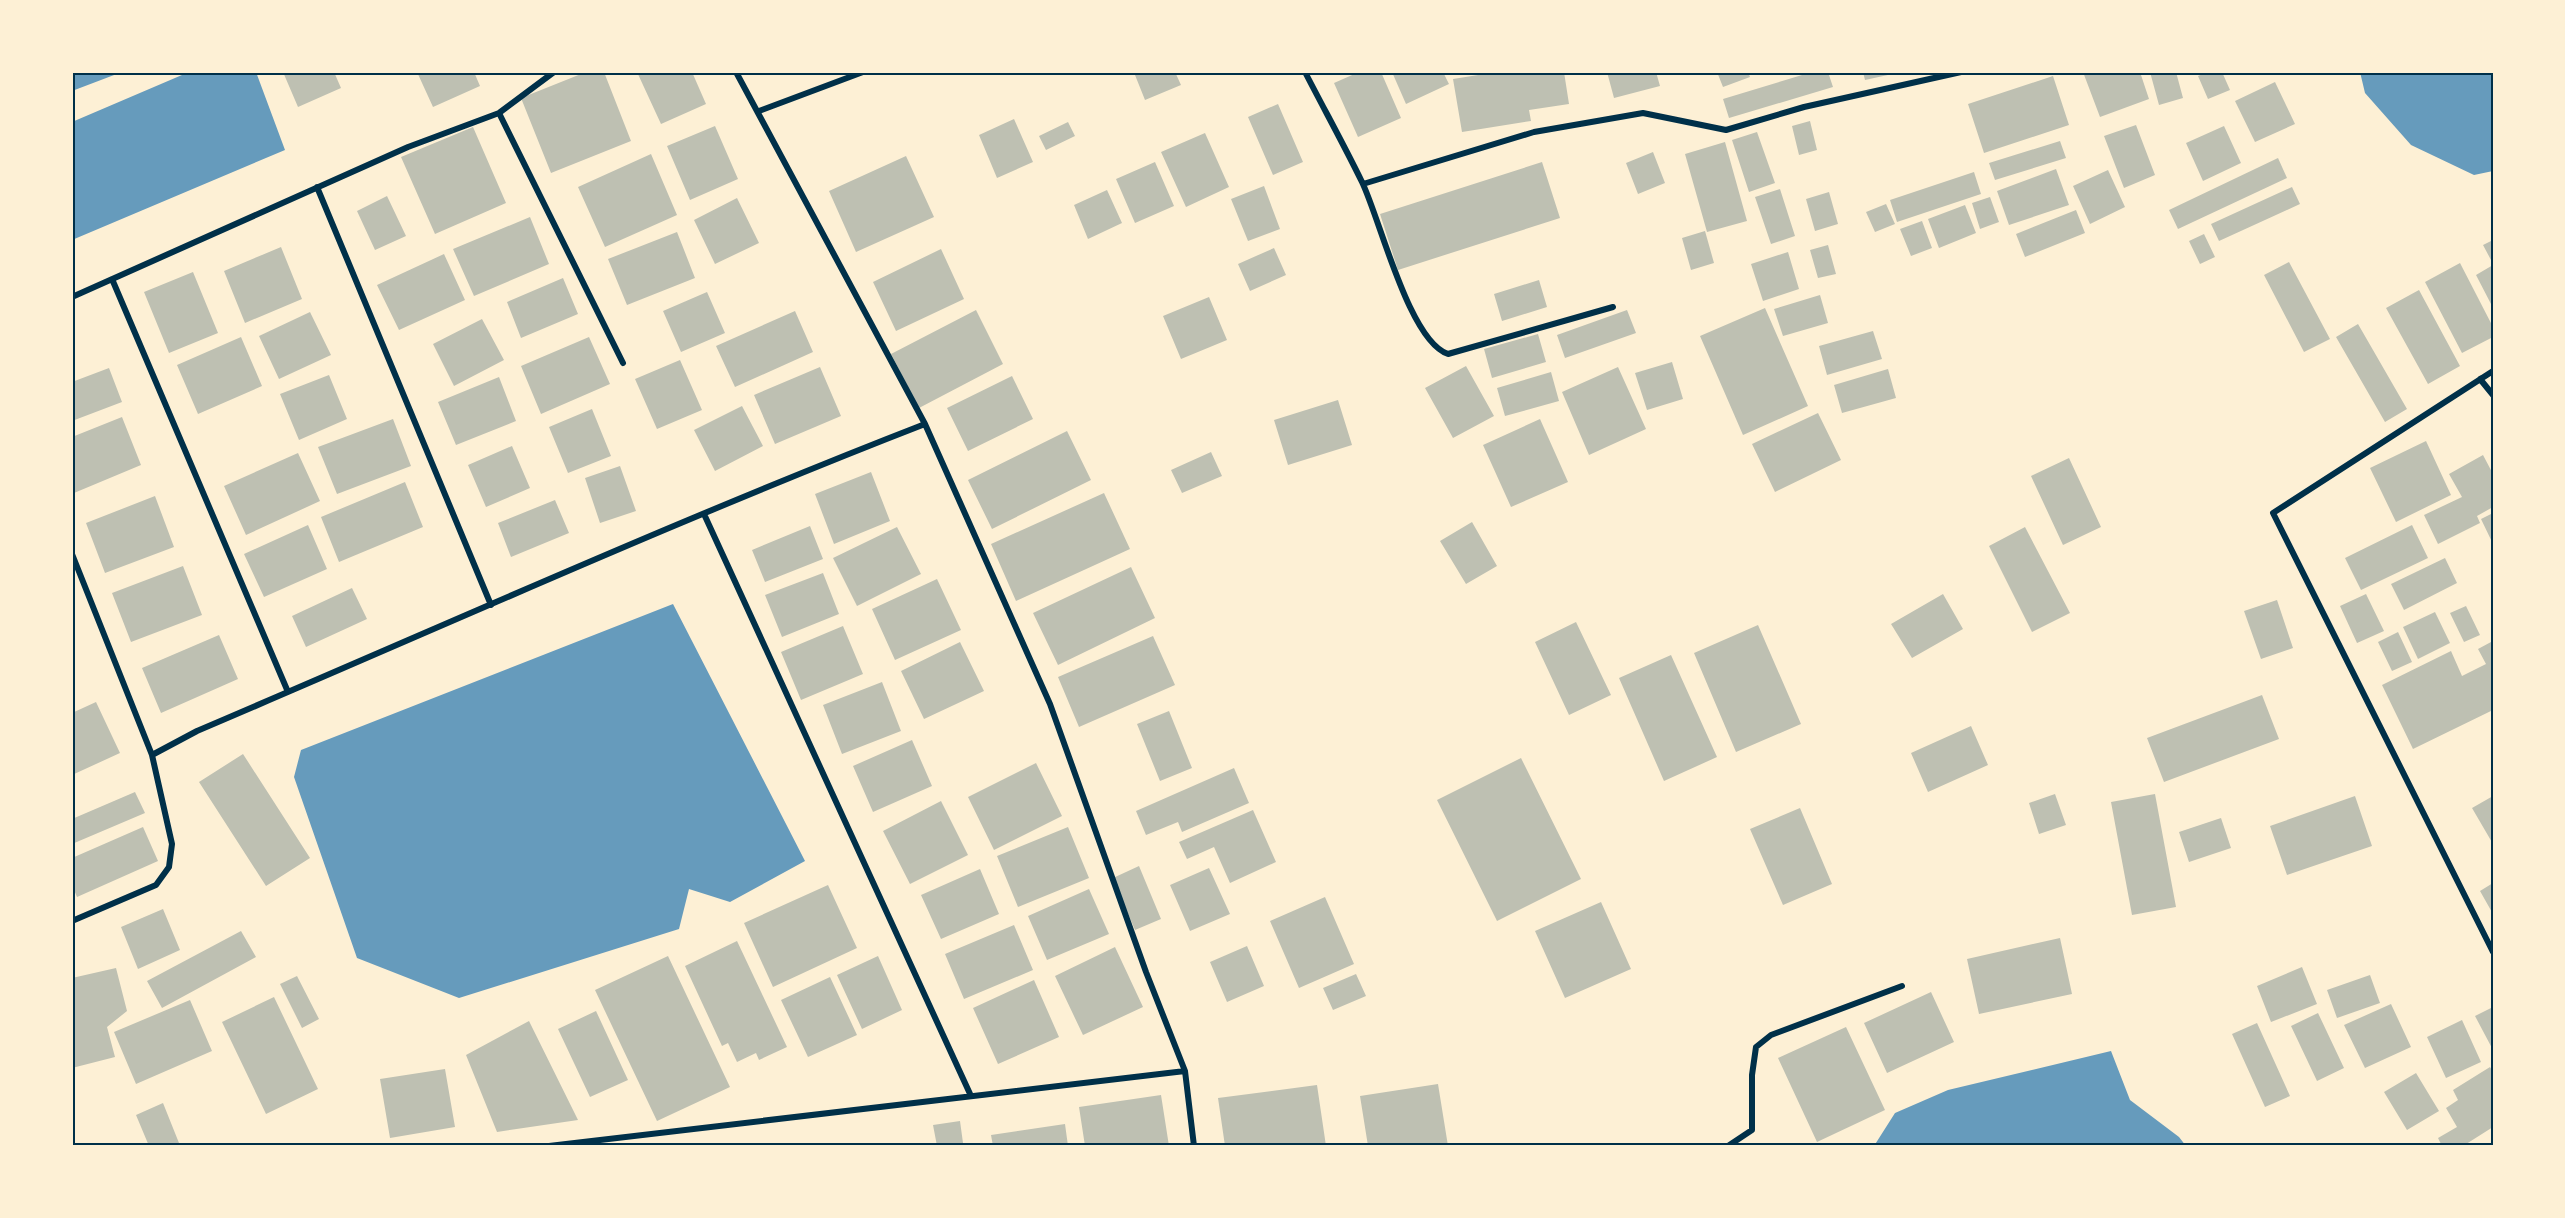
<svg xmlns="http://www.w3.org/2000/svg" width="2565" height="1218" viewBox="0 0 2565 1218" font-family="Signika,sans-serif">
<rect width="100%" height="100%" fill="#fdf0d5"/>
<path fill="#669bbc" d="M72,72H122L72,91Z
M189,72H256L285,150L72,240V122Z
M2360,72H2493V171L2474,175L2411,145L2365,93Z
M673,604L805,861L730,902L689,889L679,929L459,998L357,958L294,777L301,750Z
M2111,1051L2130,1100L2179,1137L2186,1146H1874L1895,1113L1948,1090Z"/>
<path fill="#bec0b2" d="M283,72H334L341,88L298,107Z
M417,72H474L480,86L433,107Z
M586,72H604L631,141L551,173L521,98Z
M637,72H692L706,104L661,124Z
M1142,72H1175L1181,85L1145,100L1135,75Z
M1359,72H1381L1401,118L1358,137L1334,83Z
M1392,72H1443L1449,84L1406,104Z
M1497,72H1564L1569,104L1529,110L1531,121L1462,132L1453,79Z
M1607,72H1656L1660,86L1614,98Z
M1717,72H1748L1750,77L1723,87Z
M1812,72H1828L1833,87L1729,118L1723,99Z
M1863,72H1897V73L1865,80Z
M2083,72H2140L2149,99L2100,117Z
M2150,72H2176L2183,98L2159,105Z
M2208,72H2222L2230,90L2208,99L2198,76Z
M2053,76L2069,125L1984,153L1968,104Z
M2275,82L2295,124L2255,142L2235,101Z
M1278,104L1303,162L1273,175L1248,117Z
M1014,119L1033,162L997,178L979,135Z
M1810,121L1817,150L1799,155L1792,126Z
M1068,122L1075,136L1046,150L1039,136Z
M2136,125L2155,175L2124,188L2104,136Z
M715,126L738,179L690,200L667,146Z
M2224,126L2241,163L2203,181L2186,143Z
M473,127L506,203L435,234L401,157Z
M1757,132L1775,183L1749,192L1732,140Z
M1205,133L1229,187L1186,207L1161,152Z
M2060,141L2066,158L1995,180L1989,163Z
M1725,142L1747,221L1707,232L1685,154Z
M1653,152L1665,183L1638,194L1626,163Z
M651,154L677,215L605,247L578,187Z
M906,156L934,217L856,252L829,191Z
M2278,158L2287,178L2178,229L2169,210Z
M1155,162L1174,206L1135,223L1116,179Z
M1542,162L1560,218L1398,270L1380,214Z
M2056,169L2069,205L2009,225L1997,191Z
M2108,170L2125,207L2090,224L2073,186Z
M1974,172L1981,194L1897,222L1890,200Z
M1264,186L1280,229L1248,241L1231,199Z
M2292,187L2300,204L2219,241L2211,224Z
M1780,189L1795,236L1771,244L1755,197Z
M1107,190L1122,223L1088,239L1074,205Z
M1829,192L1838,224L1815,231L1806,199Z
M387,196L406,236L375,250L357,211Z
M1990,197L1999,222L1980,229L1972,203Z
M737,198L759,243L715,264L694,220Z
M1886,204L1895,224L1875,232L1866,212Z
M1965,205L1976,233L1939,248L1928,219Z
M2076,210L2085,233L2025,257L2016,234Z
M530,217L549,264L474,296L453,249Z
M1922,221L1932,248L1911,256L1900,229Z
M1705,231L1714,263L1691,270L1682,238Z
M677,232L695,278L627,305L608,259Z
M2204,234L2215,257L2200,264L2189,241Z
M2493,240V259L2491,260L2483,245Z
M1828,245L1836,274L1818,278L1810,250Z
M281,247L302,299L245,323L224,271Z
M1274,248L1286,275L1250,291L1238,264Z
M941,249L964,299L896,331L873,282Z
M1788,252L1799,289L1763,301L1751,264Z
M444,254L465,300L399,330L377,285Z
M2289,262L2330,339L2304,352L2264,275Z
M2460,263L2493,327V337L2462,353L2425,282Z
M2493,265V303L2491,304L2476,275Z
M193,272L218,333L169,353L144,292Z
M563,278L578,314L521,338L507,302Z
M1539,280L1547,307L1502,321L1494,294Z
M2419,290L2460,366L2428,384L2386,308Z
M707,292L725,333L681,352L663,311Z
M1820,295L1828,323L1783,336L1774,309Z
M1209,297L1227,340L1181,359L1163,316Z
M1765,308L1808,406L1743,435L1700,336Z
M976,310L1003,364L919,408L891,354Z
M1627,310L1636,333L1565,358L1557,335Z
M795,311L813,352L735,387L716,346Z
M310,312L331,355L279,379L259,336Z
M482,319L504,360L454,386L433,344Z
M2358,324L2407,409L2385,422L2336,337Z
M1873,331L1882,359L1827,375L1819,346Z
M1538,334L1546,362L1492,378L1484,349Z
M241,337L262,386L198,414L177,365Z
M589,337L610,384L541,414L521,366Z
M680,360L702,410L657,429L635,379Z
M1672,362L1683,399L1647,410L1635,373Z
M1466,366L1494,416L1453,438L1425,388Z
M820,367L841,416L775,444L754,395Z
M1618,367L1646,429L1589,455L1562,392Z
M109,368L122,402L72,421V382Z
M1888,369L1896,398L1842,413L1834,385Z
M1551,372L1559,401L1505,416L1497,388Z
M329,375L347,419L299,440L280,394Z
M1012,376L1033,419L968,451L947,408Z
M499,377L516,421L456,445L438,402Z
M1338,400L1352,445L1288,465L1274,420Z
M742,406L763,446L715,471L694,430Z
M592,409L611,456L568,473L549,427Z
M1818,413L1841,460L1775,492L1752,444Z
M122,417L141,465L74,493L72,487V437Z
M393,419L411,466L337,494L318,447Z
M1540,419L1568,482L1511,507L1483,445Z
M1067,431L1091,480L992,529L968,480Z
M2426,441L2451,495L2396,522L2370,468Z
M512,446L530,488L486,507L468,465Z
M1211,452L1222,476L1182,493L1171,470Z
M298,453L320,501L246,535L224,486Z
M2483,455L2493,474V507L2477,516L2480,523L2438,544L2424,515L2462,497L2449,474Z
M2069,458L2101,527L2063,545L2031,476Z
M620,466L636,511L600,523L585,478Z
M871,472L890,521L834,544L815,494Z
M405,482L423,527L339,562L321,517Z
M1104,493L1130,549L1016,601L991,544Z
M155,496L174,547L105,573L86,523Z
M555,500L569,533L511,557L498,523Z
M2493,513V544L2481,519Z
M1472,522L1497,566L1466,584L1440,541Z
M308,525L327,569L264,597L244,554Z
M2412,525L2428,558L2361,590L2345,558Z
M810,526L823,559L765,582L752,550Z
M897,527L921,574L857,606L833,558Z
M2025,527L2070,613L2032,632L1989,546Z
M2445,558L2457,583L2404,610L2391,584Z
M183,566L202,615L131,642L112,593Z
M1131,567L1155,618L1058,665L1033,613Z
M823,573L839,614L782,637L765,595Z
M937,579L961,630L895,660L872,609Z
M352,588L367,619L306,647L292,616Z
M1943,594L1963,629L1912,658L1891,624Z
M2366,594L2384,631L2357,643L2340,606Z
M2277,600L2293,648L2261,659L2244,611Z
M2466,606L2480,635L2464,642L2450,613Z
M2435,612L2450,643L2418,659L2403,627Z
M1576,622L1611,695L1569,715L1535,642Z
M1758,625L1801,724L1736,752L1694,653Z
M843,626L863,674L801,700L781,652Z
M2398,632L2412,662L2392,671L2378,642Z
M219,635L238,679L161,713L142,668Z
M1153,636L1175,685L1079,727L1058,677Z
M960,642L984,691L924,719L901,671Z
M2491,642L2493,710L2413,749L2382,685L2451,651L2462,676L2486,664L2478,649Z
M1671,655L1717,757L1664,781L1619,678Z
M882,682L901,731L842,754L823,705Z
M2262,695L2279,739L2164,782L2147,738Z
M96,702L120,753L72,775V713Z
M1169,711L1192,768L1160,781L1137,724Z
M1971,726L1988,765L1928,792L1911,753Z
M912,740L932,786L873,812L853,766Z
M243,754L310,858L266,886L199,782Z
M1521,758L1581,879L1497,921L1437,800Z
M1036,763L1062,816L994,850L968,797Z
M1234,768L1249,803L1182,832L1178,822L1146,835L1136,811Z
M135,792L145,813L72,844V819Z
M2055,794L2066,825L2039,834L2029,803Z
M2155,794L2176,907L2132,915L2111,802Z
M2355,796L2372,846L2287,875L2270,826Z
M2493,796V844L2472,808Z
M941,801L968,855L910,884L883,831Z
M1800,808L1832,884L1783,905L1750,829Z
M1253,810L1276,862L1230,883L1214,847L1187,859L1179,842Z
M2221,818L2231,848L2189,862L2179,832Z
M143,827L158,861L77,897L72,885V858Z
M1068,827L1089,878L1018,907L997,856Z
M1139,866L1161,919L1135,930L1113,878Z
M1209,868L1230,914L1190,931L1170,885Z
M980,869L999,914L941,939L921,895Z
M2493,883V914L2480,891Z
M828,885L857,948L773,987L744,923Z
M1089,889L1109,934L1047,960L1028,916Z
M1325,897L1354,964L1299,988L1270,921Z
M1601,902L1631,969L1565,998L1535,931Z
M163,909L180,950L138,969L121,927Z
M1014,925L1033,970L964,999L945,954Z
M241,931L256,957L162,1008L147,981Z
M2060,938L2072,994L1979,1014L1967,959Z
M737,941L787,1047L759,1060L756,1053L737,1062L728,1043L722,1046L685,966Z
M1247,946L1264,986L1227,1002L1210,962Z
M1115,947L1143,1007L1083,1035L1055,976Z
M668,956L730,1087L657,1121L595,990Z
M878,956L902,1010L862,1029L837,975Z
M2302,967L2317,1004L2271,1022L2257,986Z
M116,968L127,1011L107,1027L115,1057L72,1068V978Z
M1356,974L1366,996L1333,1010L1323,988Z
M2370,975L2380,1003L2337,1018L2327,990Z
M297,976L319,1019L302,1028L280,984Z
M830,977L857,1035L808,1057L781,1000Z
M1034,980L1059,1037L998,1064L973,1008Z
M1931,992L1954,1042L1887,1073L1864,1023Z
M274,997L318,1089L266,1114L222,1022Z
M190,1000L212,1051L136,1084L114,1032Z
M2391,1004L2411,1047L2365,1068L2344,1025Z
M2493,1007V1050L2475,1016Z
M596,1011L628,1080L590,1097L558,1029Z
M2318,1013L2344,1068L2317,1081L2291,1026Z
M2462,1020L2481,1062L2446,1078L2427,1037Z
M529,1021L578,1120L497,1132L466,1055Z
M2257,1023L2290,1096L2265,1107L2232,1034Z
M1846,1027L1885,1110L1817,1142L1778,1058Z
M2490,1067L2493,1072V1127L2463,1146H2442L2438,1138L2457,1127L2446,1108L2458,1100L2453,1090Z
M445,1069L455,1127L390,1138L380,1079Z
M2416,1073L2439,1111L2407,1130L2384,1092Z
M1438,1084L1448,1146H1368L1360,1096Z
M1317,1085L1326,1146H1225L1218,1098Z
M1161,1095L1169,1146H1085L1079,1107Z
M163,1103L179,1143L172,1146H149L136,1115Z
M960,1121L963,1143L937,1146L933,1125Z
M1065,1124L1068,1146H993L991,1135Z"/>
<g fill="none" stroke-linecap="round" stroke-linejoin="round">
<path stroke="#003049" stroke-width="6" d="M736,72L925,424L1050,704L1146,972L1185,1071L1194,1146
M1305,72C1324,109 1344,145 1362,182C1380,219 1409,341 1448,354L1613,307
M759,111L863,72
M499,113L623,363
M1363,184L1534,132L1643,113L1726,130L1804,107L1961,72
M317,187L491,605
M112,279L288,692
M72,297L408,147L499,113L554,72
M2493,371L2273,513L2493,952
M2480,379L2493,395
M704,514L971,1096
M72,554L152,755
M72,921L156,885L169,867L172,844L152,755L197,731C439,628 680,519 925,424
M549,1146L1185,1071
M1728,1146L1752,1130V1075L1756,1047L1771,1035L1902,986"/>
</g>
<rect width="2565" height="1218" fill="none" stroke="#fdf0d5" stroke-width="147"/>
<rect x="74" y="74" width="2418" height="1070" fill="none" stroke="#003049" stroke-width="2"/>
</svg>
